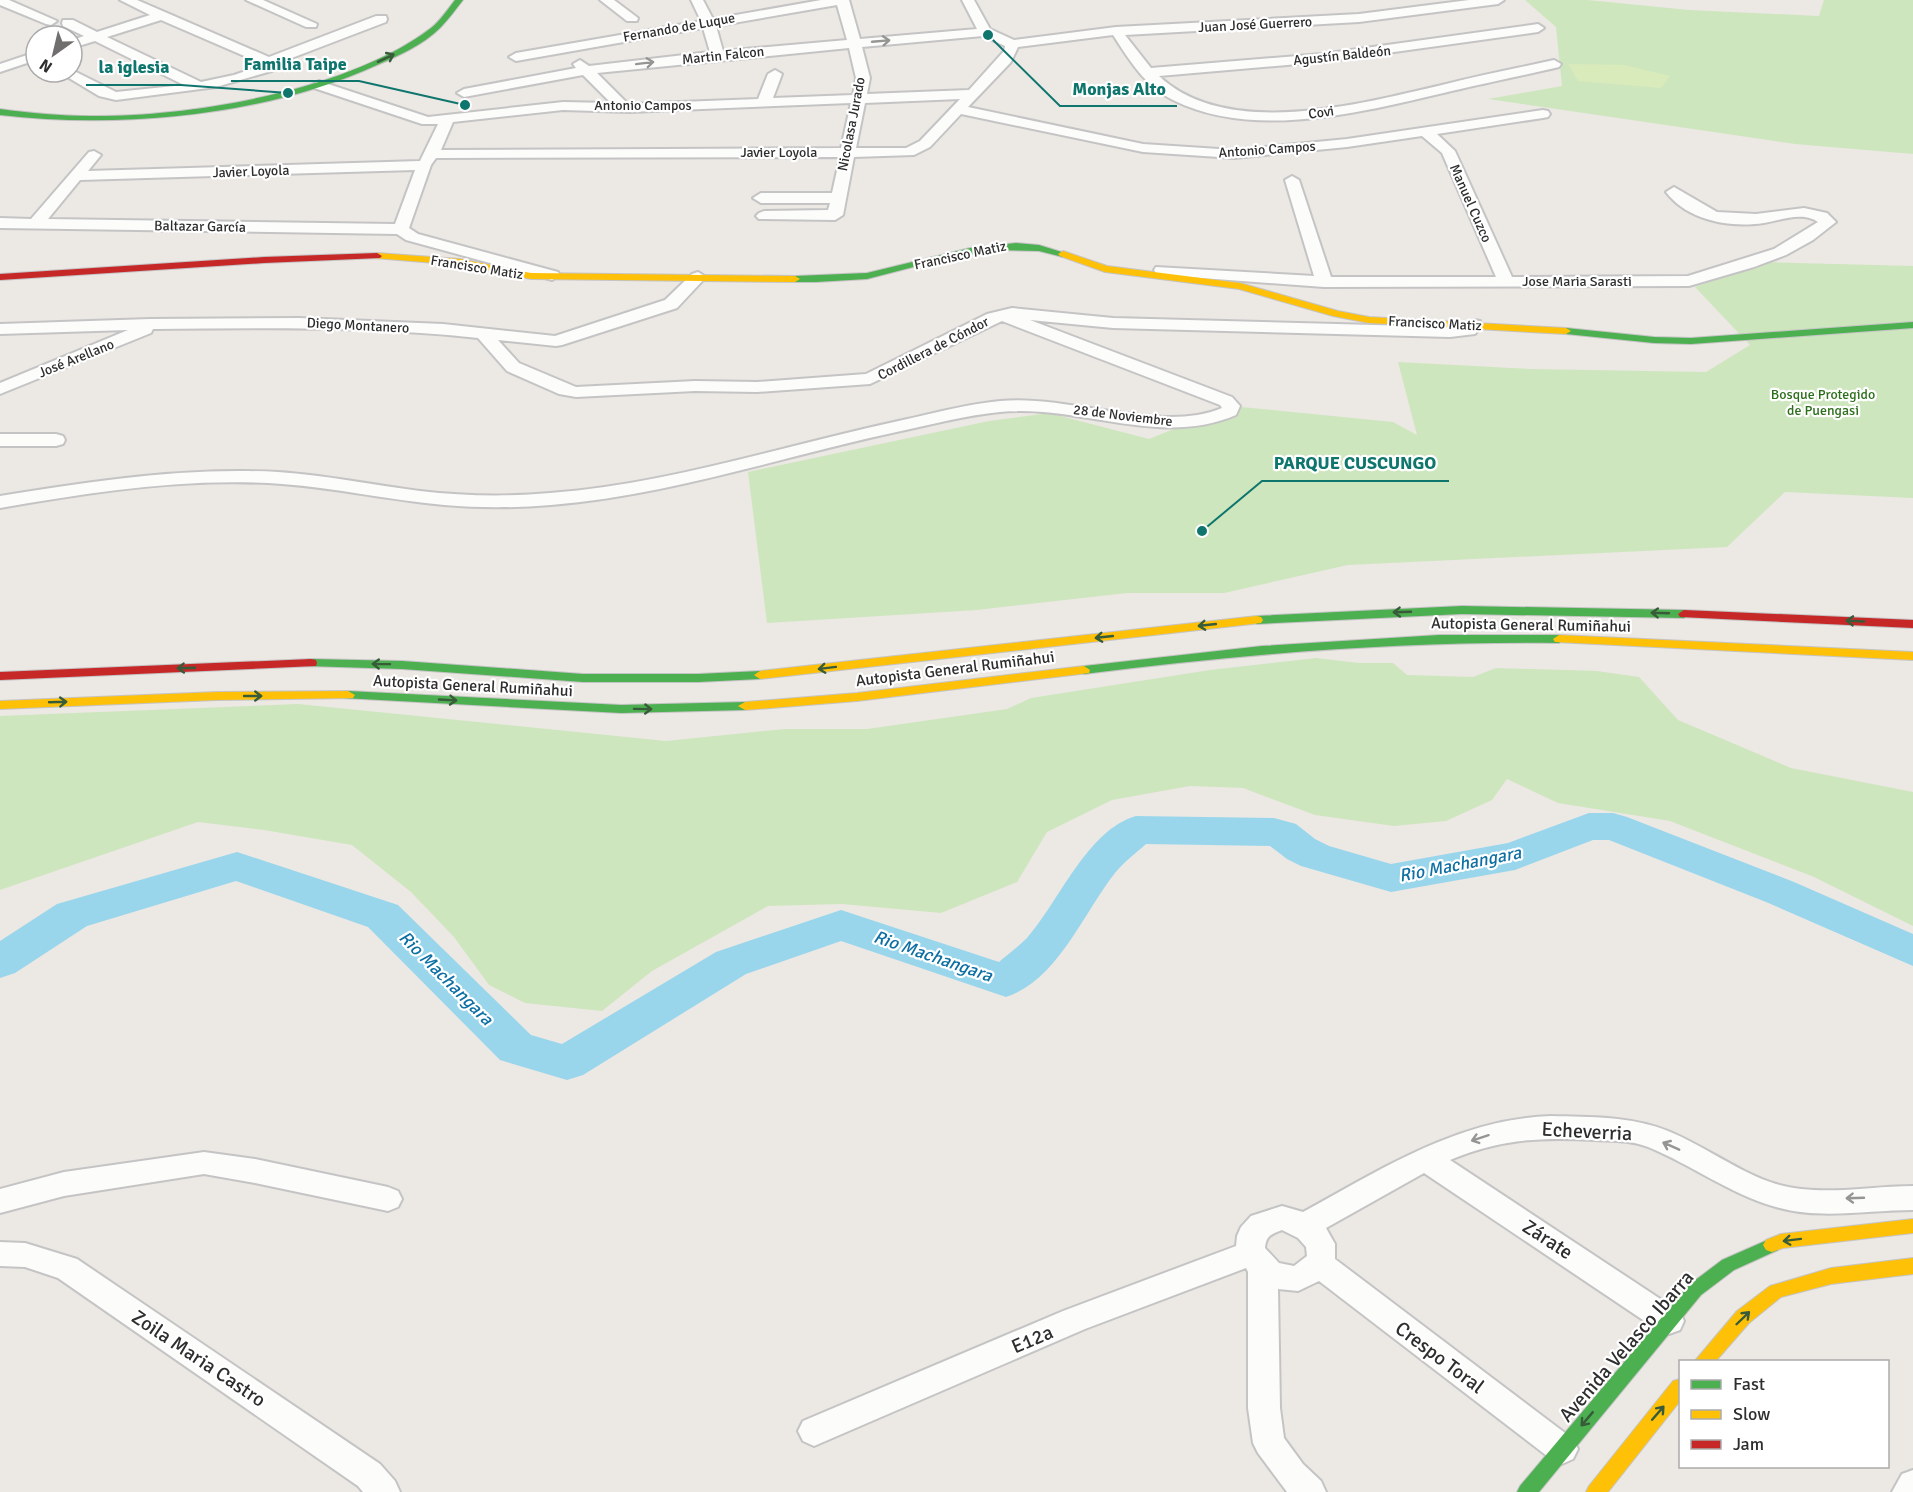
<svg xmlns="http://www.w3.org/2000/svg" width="1913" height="1492" viewBox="0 0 1913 1492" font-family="Signika,sans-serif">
<rect width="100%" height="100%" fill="#ece8e4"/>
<path fill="#cee6be" d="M1525,0H1588L1689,10L1819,16L1824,0H1913V154L1795,144L1488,99L1562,86L1556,27Z
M1764,262L1913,266V498L1785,492L1727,547L1348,565L1224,593H1127L977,610L767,623L748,472L989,421L1049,413L1149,439L1231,406L1393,422L1417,435L1398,362L1531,369L1706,372L1750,345L1695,287Z
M1316,658L1359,663H1393L1407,675L1473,677L1496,668L1597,671L1639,677L1678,720L1791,768L1913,792V926L1814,877L1670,821L1558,803L1507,779L1492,800L1446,821L1394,826L1315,815L1243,788L1190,786L1112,800L1047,832L1017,882L941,913L842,904L768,906L652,971L602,1011L525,1003L489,985L454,937L411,892L352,845L264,830L198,822L0,890V716L298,704L666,741L785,729H867L1007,709L1031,698L1210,670Z"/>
<path fill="#d9eabb" d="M1568,64L1625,65L1670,76L1661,88L1578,81Z"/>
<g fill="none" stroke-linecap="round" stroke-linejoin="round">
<path fill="#99d6ec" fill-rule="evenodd" d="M1589,813H1613L1627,817L1794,882L1913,934V966L1766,902L1609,840H1593L1515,870L1391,892L1301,866L1287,859L1270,846L1146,844C1136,853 1124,862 1115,873C1084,912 1057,981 1006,997L841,941L746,974L583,1075L567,1080L500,1060L368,927L236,881L87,926L15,973L0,978V941L57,904L237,852L398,905L531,1035L562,1044L716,952L841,910L999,962C1008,954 1018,947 1027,938C1059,902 1087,830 1136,816L1274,818L1296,824L1315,839L1329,846L1391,864L1508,843Z"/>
<g stroke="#c5c4c5" stroke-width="4">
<path id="street" d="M0,0H9L57,21L51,25L46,24L0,5Z
M120,0H137L269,57L376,16H386L387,19L386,22L276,64L275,70L216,87L116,100L99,96L59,72H72V70L116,92L184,85L95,41L72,48V40L84,36L63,26L62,23L63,20H73L97,32L150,15ZM161,20L263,64V65L234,75L201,82L107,37Z
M246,0H263L317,24L316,27H306Z
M600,0H614L638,18L637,21H627Z
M691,0H703L713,19L821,0H849L860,39L977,29L962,0H974L990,29L1014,40L1116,27L1359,14L1469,0H1504L1498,4L1359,22L1125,35L1151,68L1322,54L1538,24L1544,28L1538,32L1322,62L1159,76C1228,141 1364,103 1446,84C1482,75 1518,68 1554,60L1561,64L1559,67C1525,75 1490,82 1456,90C1370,110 1257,142 1173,100C1145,86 1130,61 1113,35L1018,47L1011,62L968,107L1143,144L1234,150L1347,139L1543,110L1548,111L1550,114L1548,117L1543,118L1437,134L1455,151L1512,277L1688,276L1774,249L1818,222C1803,211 1781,220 1764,223C1731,228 1688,221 1666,192L1674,187L1717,212L1756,214L1804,208L1827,213L1836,222L1813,240L1786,255L1754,267L1689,286L1324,287L1162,275L1156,273L1154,270L1156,267L1314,276L1285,180L1292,176L1299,180L1331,277H1496L1442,153L1422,136L1347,147L1234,158L1143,152L961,114L930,147L914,155L854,157L843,215L835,220L759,219L756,216L759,213L764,211L828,210L830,203H761L753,198L761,193H832L840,157L436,158L431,165L409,228L418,234L558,272L560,275L552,280L406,240L397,234L0,228V218L31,219L89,152L94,151L101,155L88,171L420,161L438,124H422L314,88L312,85L319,81L428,117L563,102L611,103L583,75L464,97L457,93L464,89L576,68L573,64L580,60L589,66L710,52L703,28L516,61L509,57L516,53L701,21ZM837,5L847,40L723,51L716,26ZM983,36L1005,46L1004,51L969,90L867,94L870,78L862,47ZM849,48L856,78L853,95L773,98L782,74L775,70L768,74L758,99L628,104L597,73ZM960,99L920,141L906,148H856L865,103ZM851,103L841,148L441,150L453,122L563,110L629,112ZM415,170L395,224L48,219L80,180Z
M36,52V60L0,72V64Z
M698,272L706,277L677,308L562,345L556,346L498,340L519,363L576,387L695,381L757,382L866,374L987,314L1012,308L1113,318L1450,327L1464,325L1474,320L1480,321L1482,325L1475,334L1450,337L1113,328L1030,320L1232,397L1240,406L1236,415C1160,448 1079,404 1000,412C967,415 934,424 901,431C784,456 671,495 551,505C515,508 479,508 444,505C389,500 336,488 282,484C187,477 93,492 0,508V496C92,481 185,467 278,472C326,475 373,485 420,491C463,496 507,497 550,493C671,484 785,445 903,420C935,413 967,404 1000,401C1069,394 1160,434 1222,408L1220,405L1002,321L870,384L757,392L695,391L576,397L559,394L507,371L478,338C370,326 262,328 153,329L151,333L0,394V383L128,330L0,334V324L150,319L299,318L443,324L555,336L665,300L692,274Z
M0,434H56L63,436L65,440L63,444L56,446H0Z
M1551,1116C1591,1117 1631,1116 1668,1131C1705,1146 1738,1172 1776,1184C1819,1197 1869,1186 1913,1186V1210C1869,1210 1819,1220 1776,1207C1730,1194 1692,1165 1648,1147C1630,1140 1612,1141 1594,1140C1540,1137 1500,1139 1450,1160L1680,1312L1684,1321L1680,1330L1669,1334L1658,1330L1424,1173L1326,1228L1335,1244V1259L1573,1439L1578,1449L1573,1459L1562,1464L1551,1459L1319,1281L1298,1291L1278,1289L1280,1408L1284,1438L1303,1464L1321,1481L1326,1492H1287L1258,1453L1253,1443L1248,1408V1272L1246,1268L1085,1329L814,1446L803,1441L798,1431L803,1421L1063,1311L1236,1246L1237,1236L1241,1227L1251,1216L1282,1206L1303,1212C1382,1169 1458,1119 1551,1116ZM1282,1230L1298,1238L1306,1247L1307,1256L1294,1266L1279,1263L1265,1248C1266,1236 1271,1234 1282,1230Z
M204,1152L255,1159L388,1187L398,1191L402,1199L398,1207L388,1211L255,1183L204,1174L64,1196L0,1213V1189L64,1172Z
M0,1242L25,1243L77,1259L380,1464L395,1481L400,1492H363L358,1486L58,1278L25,1267L0,1266Z
M1913,1470V1492H1892L1902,1474Z"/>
</g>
<g stroke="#c5c4c5" stroke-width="2">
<path id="fast" d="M455,0H463C456,9 448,20 440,28C423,45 398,56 377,65C265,116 121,129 0,115V109C30,113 61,116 91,116C192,117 350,90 431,28C440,21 448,9 455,0Z
M1016,243L1039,245L1068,254L1063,257L1039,251L993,250L948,258L867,279L816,282H795L790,279L795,276L867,273L970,248Z
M1913,322V328L1691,344L1654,343L1566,334L1561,331L1566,328L1654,337L1691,338Z
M1462,606L1684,610L1690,614L1684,618L1462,614L1257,624L1251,620L1257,616Z
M1439,635H1559L1565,639L1559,643C1400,641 1242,654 1084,674L1078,670L1084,666L1262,646Z
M311,659L402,661L583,674H698L760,671L766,675L760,679L698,682H583L402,669L306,666L305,663L306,660Z
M348,691L621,705L745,702L752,706L745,710L621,713L343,698L341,695Z
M1772,1238L1778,1240L1781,1245L1778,1250L1734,1270L1701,1295L1539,1492H1517L1520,1486L1689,1285L1722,1260Z"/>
</g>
<g stroke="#c5c4c5" stroke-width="2">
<path id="slow" d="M1063,251L1107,266L1240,283L1338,311L1369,317L1566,328L1571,331L1566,334L1369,323L1333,316L1239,289L1105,272L1060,256L1058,254Z
M377,253L460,259L531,273L795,276L800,279L795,282L531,279L460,265L374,258L372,256Z
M1257,616L1261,617L1263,620L1261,623L760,679L754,675L760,671Z
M1559,635L1913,652V660L1555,642L1553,639Z
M1084,666L1090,670L1089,673L857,701L745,710L738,706L745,702L857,693Z
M348,691L355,695L353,698L217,700L0,709V701L217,692Z
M1913,1219V1233L1783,1248L1772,1252L1766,1250L1763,1245L1766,1240L1781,1234Z
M1913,1258V1274L1831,1284L1781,1297L1749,1323L1715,1362H1694L1737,1311L1770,1286L1831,1268Z
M1680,1379V1401L1608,1492H1586L1589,1486L1673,1381Z"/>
</g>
<g stroke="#c5c4c5" stroke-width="2">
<path id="jam" d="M377,253L382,256L380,258L264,263L0,280V274L264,257Z
M1684,610L1913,620V628L1680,617L1678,614Z
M311,659L316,660L317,663L316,666L0,680V672Z"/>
</g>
<use href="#street" fill="#fcfcfb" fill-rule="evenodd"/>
<use href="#fast" fill="#4caf50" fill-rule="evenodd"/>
<use href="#slow" fill="#ffc107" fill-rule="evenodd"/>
<use href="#jam" fill="#c62828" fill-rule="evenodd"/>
</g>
<defs><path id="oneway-shaft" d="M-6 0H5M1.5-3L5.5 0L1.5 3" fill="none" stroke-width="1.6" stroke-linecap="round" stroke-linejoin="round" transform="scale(1.5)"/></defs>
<g stroke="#959594">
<use href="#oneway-shaft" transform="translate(881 41) rotate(-5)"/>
<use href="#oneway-shaft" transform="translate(645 63) rotate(-7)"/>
<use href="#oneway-shaft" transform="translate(1480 1138) rotate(162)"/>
<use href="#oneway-shaft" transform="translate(1671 1146) rotate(-156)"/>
<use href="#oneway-shaft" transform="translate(1855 1198) rotate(178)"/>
</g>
<g stroke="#385b3a">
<use href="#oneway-shaft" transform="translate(386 58) rotate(-25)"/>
<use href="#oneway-shaft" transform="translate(1402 612) rotate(178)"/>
<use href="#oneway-shaft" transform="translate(1660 613) rotate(-178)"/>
<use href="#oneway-shaft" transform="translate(1855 621) rotate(-177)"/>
<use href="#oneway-shaft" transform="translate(1207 625) rotate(174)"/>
<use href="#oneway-shaft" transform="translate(1104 637) rotate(174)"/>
<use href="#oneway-shaft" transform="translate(381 664) rotate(-179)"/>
<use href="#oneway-shaft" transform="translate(186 668) rotate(178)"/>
<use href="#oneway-shaft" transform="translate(827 668) rotate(173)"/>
<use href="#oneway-shaft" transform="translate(253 696)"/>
<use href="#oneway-shaft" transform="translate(448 700) rotate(3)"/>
<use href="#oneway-shaft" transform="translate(58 702) rotate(-2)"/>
<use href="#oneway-shaft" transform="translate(643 709) rotate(1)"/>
<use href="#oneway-shaft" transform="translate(1792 1240) rotate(173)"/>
<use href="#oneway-shaft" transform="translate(1743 1318) rotate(-44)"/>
<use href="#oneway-shaft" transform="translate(1658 1413) rotate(-49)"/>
<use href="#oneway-shaft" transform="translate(1587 1419) rotate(130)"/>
</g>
<g text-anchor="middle" stroke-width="4.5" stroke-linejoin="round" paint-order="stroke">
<g font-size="14" fill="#2e2e2e" stroke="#fff">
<text transform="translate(1255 24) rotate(-3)" y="5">Juan José Guerrero</text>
<text transform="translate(679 27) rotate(-10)" y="5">Fernando de Luque</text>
<text transform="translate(723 55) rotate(-6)" y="5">Martin Falcon</text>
<text transform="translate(1342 55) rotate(-6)" y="5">Agustín Baldeón</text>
<text x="643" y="110">Antonio Campos</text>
<text transform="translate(1321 112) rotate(-8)" y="5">Covi</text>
<text transform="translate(851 124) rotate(-79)" y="5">Nicolasa Jurado</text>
<text transform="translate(1267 149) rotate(-4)" y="5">Antonio Campos</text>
<text x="779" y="157">Javier Loyola</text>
<text transform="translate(251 171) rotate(-2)" y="5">Javier Loyola</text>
<text transform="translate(1471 203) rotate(66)" y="5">Manuel Cuzco</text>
<text transform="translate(200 226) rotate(1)" y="5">Baltazar García</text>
<text transform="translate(960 255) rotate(-12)" y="5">Francisco Matiz</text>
<text transform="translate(477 267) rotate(9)" y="5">Francisco Matiz</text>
<text x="1577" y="286">Jose Maria Sarasti</text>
<text transform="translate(1435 323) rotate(3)" y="5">Francisco Matiz</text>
<text transform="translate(358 325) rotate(3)" y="5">Diego Montanero</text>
<text transform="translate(933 348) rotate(-27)" y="5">Cordillera de Cóndor</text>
<text transform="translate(76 358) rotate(-22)" y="5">José Arellano</text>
<text transform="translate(1123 415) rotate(7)" y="5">28 de Noviembre</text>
</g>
<g font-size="14" fill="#2c6e1b" stroke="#fff">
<text x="1823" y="399">Bosque Protegido<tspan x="1823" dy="16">de Puengasi</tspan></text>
</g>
<g font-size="16" fill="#2e2e2e" stroke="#fff">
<text transform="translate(1531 624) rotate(1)" y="6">Autopista General Rumiñahui</text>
<text transform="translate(955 668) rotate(-7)" y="6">Autopista General Rumiñahui</text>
<text transform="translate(473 685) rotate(3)" y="6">Autopista General Rumiñahui</text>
</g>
<g font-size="18" font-style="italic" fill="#0d6fa3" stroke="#fff">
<text transform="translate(1460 864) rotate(-11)" y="6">Rio Machangara</text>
<text transform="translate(933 956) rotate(19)" y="6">Rio Machangara</text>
<text transform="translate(446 978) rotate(45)" y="6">Rio Machangara</text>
</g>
<g font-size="20" fill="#2e2e2e" stroke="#fff">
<text transform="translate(1587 1131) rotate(3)" y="7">Echeverria</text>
<text transform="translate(1548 1239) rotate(33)" y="7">Zárate</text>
<text transform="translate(1032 1339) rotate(-23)" y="7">E12a</text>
<text transform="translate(1626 1346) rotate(-49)" y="7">Avenida Velasco Ibarra</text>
<text transform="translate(1440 1357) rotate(37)" y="7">Crespo Toral</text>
<text transform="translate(199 1358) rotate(34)" y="7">Zoila Maria Castro</text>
</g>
</g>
<path fill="none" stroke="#0f766e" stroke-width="2" d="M465 105L359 81H231M288 93L181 85H86M988 35L1060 106H1177M1202 531L1262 481H1449"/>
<g fill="#0f766e" stroke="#fff" stroke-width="2">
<circle cx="465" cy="105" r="6"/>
<circle cx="288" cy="93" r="6"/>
<circle cx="988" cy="35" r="6"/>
<circle cx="1202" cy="531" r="6"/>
</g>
<g font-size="18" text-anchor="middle" font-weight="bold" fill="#0f766e" stroke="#fff" stroke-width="4.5" stroke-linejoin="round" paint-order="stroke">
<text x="295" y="70">Familia Taipe</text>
<text x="134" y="73">la iglesia</text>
<text x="1119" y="95">Monjas Alto</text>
<text x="1355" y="469">PARQUE CUSCUNGO</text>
</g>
<rect x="1679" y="1360" width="210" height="108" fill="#ffffff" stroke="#ababab" stroke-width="1.5"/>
<rect x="1691" y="1380" width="30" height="9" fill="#4caf50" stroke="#ababab" stroke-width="1.5"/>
<text x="1733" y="1390" font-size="18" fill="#2e2e2e">Fast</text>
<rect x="1691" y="1410" width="30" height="9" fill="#ffc107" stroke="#ababab" stroke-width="1.5"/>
<text x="1733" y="1420" font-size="18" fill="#2e2e2e">Slow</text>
<rect x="1691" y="1440" width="30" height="9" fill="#c62828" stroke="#ababab" stroke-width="1.5"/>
<text x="1733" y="1450" font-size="18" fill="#2e2e2e">Jam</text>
<g transform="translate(54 54) rotate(214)"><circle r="28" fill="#ffffff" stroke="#ababab" stroke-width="1.5"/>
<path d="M0-4.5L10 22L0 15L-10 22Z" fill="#706f6e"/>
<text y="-9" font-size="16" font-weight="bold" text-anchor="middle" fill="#2e2e2e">N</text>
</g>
</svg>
